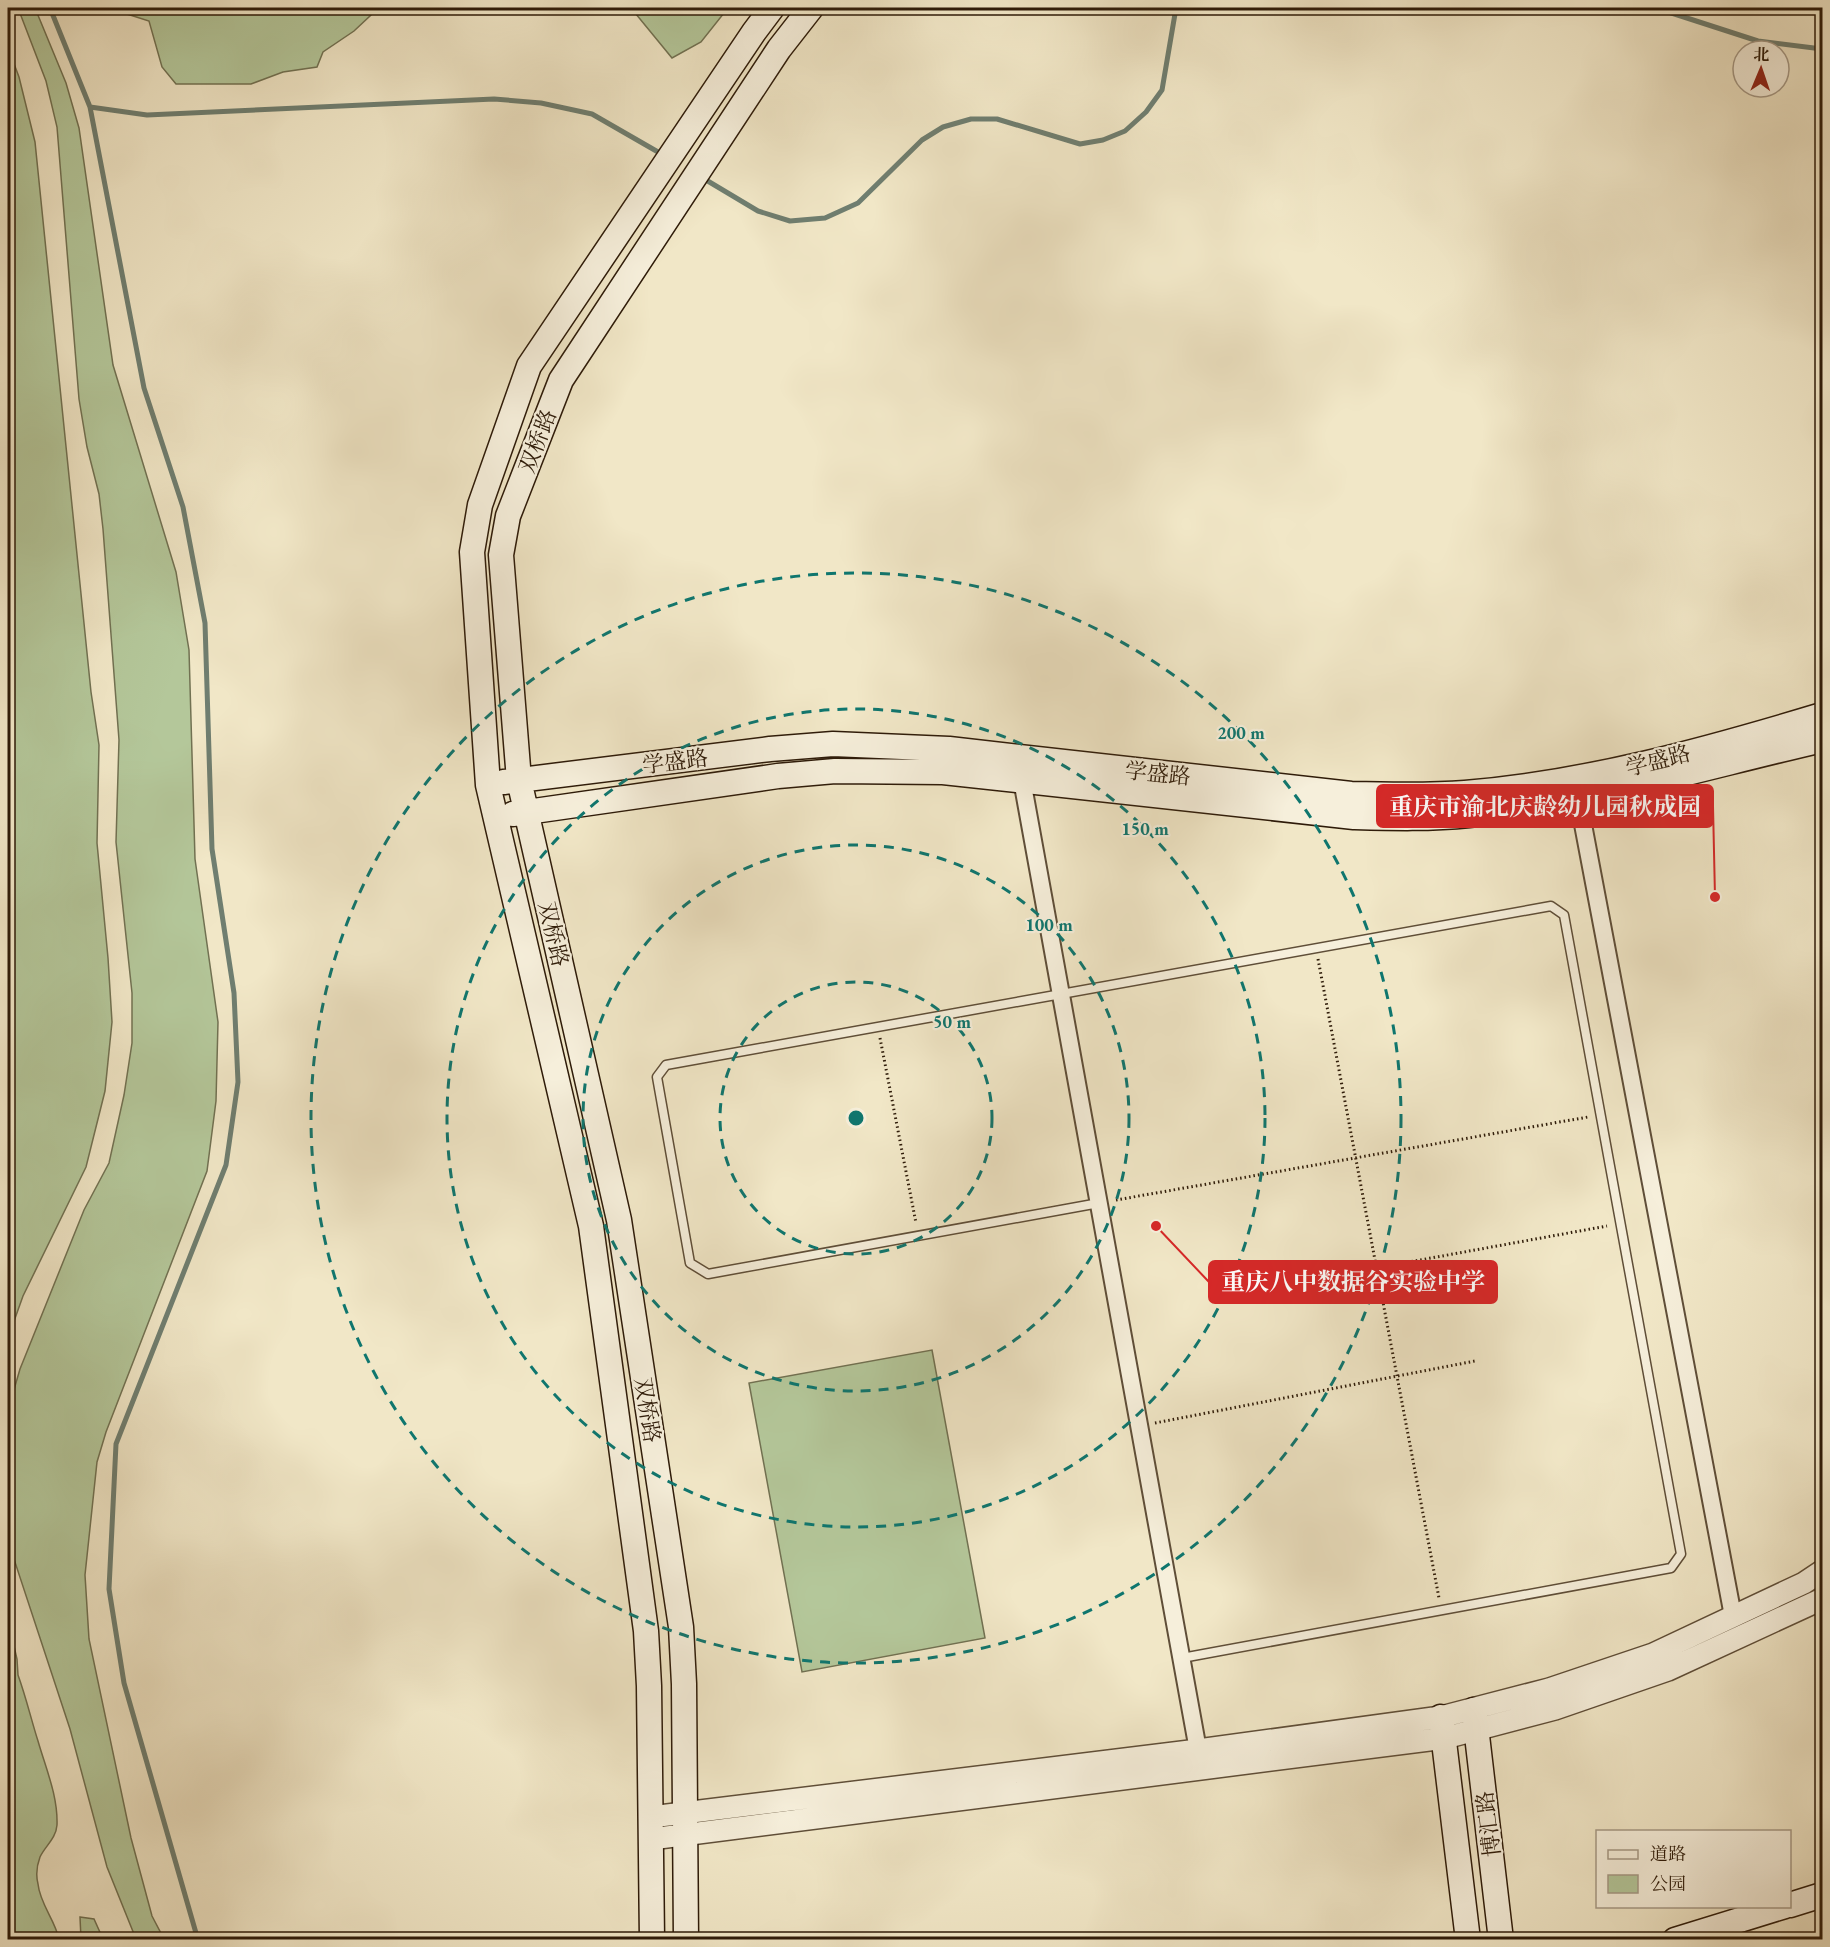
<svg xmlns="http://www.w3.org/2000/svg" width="1830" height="1947" viewBox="0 0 1830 1947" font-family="'EB Garamond','Noto Serif SC',serif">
<rect width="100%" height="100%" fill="#f1e7c7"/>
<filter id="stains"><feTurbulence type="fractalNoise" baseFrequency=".00333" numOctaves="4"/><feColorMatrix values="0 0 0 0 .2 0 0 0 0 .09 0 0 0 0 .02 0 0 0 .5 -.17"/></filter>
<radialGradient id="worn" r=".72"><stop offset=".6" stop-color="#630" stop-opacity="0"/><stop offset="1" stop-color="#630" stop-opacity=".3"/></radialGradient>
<path fill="#b4c79a" stroke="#717152" stroke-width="1.5" d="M18,8H35L66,83L79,128L113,365L176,572L189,650L195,859L218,1022L216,1101L207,1171L106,1432L97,1462L85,1575L89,1639L131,1838L152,1916L164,1939H136L107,1867L70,1729L8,1541V1410L20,1369L84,1210L109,1163L124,1095L132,1043V993L116,842L119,740L103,529L99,494L87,447L79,399L57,127L46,81Z
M121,8H374L371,15L354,31L323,52L317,67L283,72L251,84H176L162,67L149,21L124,13Z
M631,8H728L701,42L672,58Z
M8,48L19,77L35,142L91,692L99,745L97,843L108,958L112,1022L105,1091L86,1167L23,1296L8,1338Z
M932,1350L985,1638L802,1672L749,1383Z
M8,1620L17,1659L18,1675C26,1697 31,1719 38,1741C46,1769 58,1796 57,1825C56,1839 45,1846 40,1857C37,1865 36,1876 38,1884C40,1904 55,1920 59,1939H8Z
M80,1917L94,1919L103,1939H81Z"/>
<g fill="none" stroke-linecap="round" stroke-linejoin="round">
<path stroke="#6f7e70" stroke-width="5" d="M50,8L90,107L144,388L183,507L205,623L212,849L234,993L238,1082L226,1165L116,1444L109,1589L124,1683L198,1940
M1532,8H1547
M1656,8L1758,41L1822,49
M90,107L147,115L494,99L541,103L592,114L665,156
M701,177L758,211L790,221L825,218L858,203L922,140L943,127L971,119H997L1080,144L1103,140L1125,131L1146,112L1162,90L1176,8"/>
<g stroke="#5f4e38" stroke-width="11">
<path id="service" d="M1099,1203L708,1274L690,1263L657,1077L666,1065L1551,906L1564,915L1681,1554L1671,1568L1182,1658"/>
</g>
<g stroke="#5f4e38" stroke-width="20">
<path id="minor" d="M1022,780L1198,1750
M1578,798L1733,1616"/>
</g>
<g stroke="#5f4e38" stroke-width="24">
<path id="tertiary" d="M651,1817L1198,1750L1441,1717L1549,1689L1653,1654L1804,1583L1822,1571
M651,1839L1445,1738L1555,1709L1668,1670L1822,1599"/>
</g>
<g stroke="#2e1b09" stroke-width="27">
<path id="secondary" d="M504,782L770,749L833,744L949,749L1351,794C1389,795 1427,796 1465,793C1587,783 1706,750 1822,715
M513,814L778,776L835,771L943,772L1354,817C1393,818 1431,819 1469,815C1589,802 1705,767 1822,740
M1474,1710L1501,1940
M1441,1717L1468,1940
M1790,1905L1822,1895
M652,1940L649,1686L646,1631L591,1226L488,785L472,552L480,505L529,366L754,32L772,8
M686,1940L684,1684L681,1627L619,1220L519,780L501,555L508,516L561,380L779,49L811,8
M1675,1940L1785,1906"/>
</g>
<path stroke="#2e1b09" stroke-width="3" stroke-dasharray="1.5 3" stroke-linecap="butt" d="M1318,959L1439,1598
M880,1038L916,1223
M1116,1200L1588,1117
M1376,1268L1607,1226
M1155,1423L1475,1361"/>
<use href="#service" stroke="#f6efdb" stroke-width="8"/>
<use href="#minor" stroke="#f6efdb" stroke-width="16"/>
<use href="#tertiary" stroke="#f6efdb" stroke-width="21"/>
<use href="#secondary" stroke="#f6efdb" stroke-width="24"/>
</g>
<g fill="none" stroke="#0f766e" stroke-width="3" stroke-dasharray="10 8">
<circle cx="856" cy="1118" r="136"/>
<circle cx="856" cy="1118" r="273"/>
<circle cx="856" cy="1118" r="409"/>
<circle cx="856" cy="1118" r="545"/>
</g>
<g text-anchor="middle" stroke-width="4.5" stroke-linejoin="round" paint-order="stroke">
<g font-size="22" fill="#2e1b09" stroke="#f6efdb">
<text transform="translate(537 441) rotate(-69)" y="8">双桥路</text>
<text transform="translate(1658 760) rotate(-14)" y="8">学盛路</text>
<text transform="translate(675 761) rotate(-7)" y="8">学盛路</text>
<text transform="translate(1158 773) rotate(6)" y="8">学盛路</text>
<text transform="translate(554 934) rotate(77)" y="8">双桥路</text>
<text transform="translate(648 1410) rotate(81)" y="8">双桥路</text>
<text transform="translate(1488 1824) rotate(-97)" y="8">博汇路</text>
</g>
</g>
<circle cx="856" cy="1118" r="9" fill="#0f766e" stroke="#f6efdb" stroke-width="3"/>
<g font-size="18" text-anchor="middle" font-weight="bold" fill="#0f766e" stroke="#f6efdb" stroke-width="4.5" stroke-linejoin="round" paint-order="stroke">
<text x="1241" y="739">200 m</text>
<text x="1145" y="835">150 m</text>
<text x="1049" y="931">100 m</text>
<text x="952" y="1028">50 m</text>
</g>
<path fill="none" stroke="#d62828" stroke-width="2" d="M1715 897L1713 806M1156 1226L1209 1282"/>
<g fill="#d62828" stroke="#f6efdb" stroke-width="2">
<circle cx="1715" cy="897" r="6"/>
<circle cx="1156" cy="1226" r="6"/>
</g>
<g fill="#d62828" stroke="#d62828" stroke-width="2">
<rect x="1377" y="785" width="336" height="42" rx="6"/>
<rect x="1209" y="1261" width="288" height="42" rx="6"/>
</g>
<g font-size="24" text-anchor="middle" font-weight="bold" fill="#fff">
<text x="1545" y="815">重庆市渝北庆龄幼儿园秋成园</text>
<text x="1353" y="1290">重庆八中数据谷实验中学</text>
</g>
<rect width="1830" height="1947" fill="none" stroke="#f1e7c7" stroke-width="30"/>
<rect x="9" y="9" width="1812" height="1929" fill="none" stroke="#2e1b09" stroke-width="3"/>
<rect x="15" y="15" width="1800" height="1917" fill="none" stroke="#2e1b09" stroke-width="1.5"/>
<rect x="1596" y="1830" width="195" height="78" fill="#f6efdb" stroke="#a69a87" stroke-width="1.5"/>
<rect x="1608" y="1850" width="30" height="9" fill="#f6efdb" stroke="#a69a87" stroke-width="1.5"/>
<text x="1650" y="1860" font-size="18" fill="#2e1b09">道路</text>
<rect x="1608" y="1875" width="30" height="18" fill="#b4c79a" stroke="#a69a87" stroke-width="1.5"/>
<text x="1650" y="1890" font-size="18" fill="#2e1b09">公园</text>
<g transform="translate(1761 69) rotate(2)"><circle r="28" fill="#f6efdb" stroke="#a69a87" stroke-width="1.5"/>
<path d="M0-4.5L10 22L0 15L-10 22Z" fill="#8f2418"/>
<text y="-9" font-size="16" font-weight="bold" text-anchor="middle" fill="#2e1b09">北</text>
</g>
<rect width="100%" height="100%" filter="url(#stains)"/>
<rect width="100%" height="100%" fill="url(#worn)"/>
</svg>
